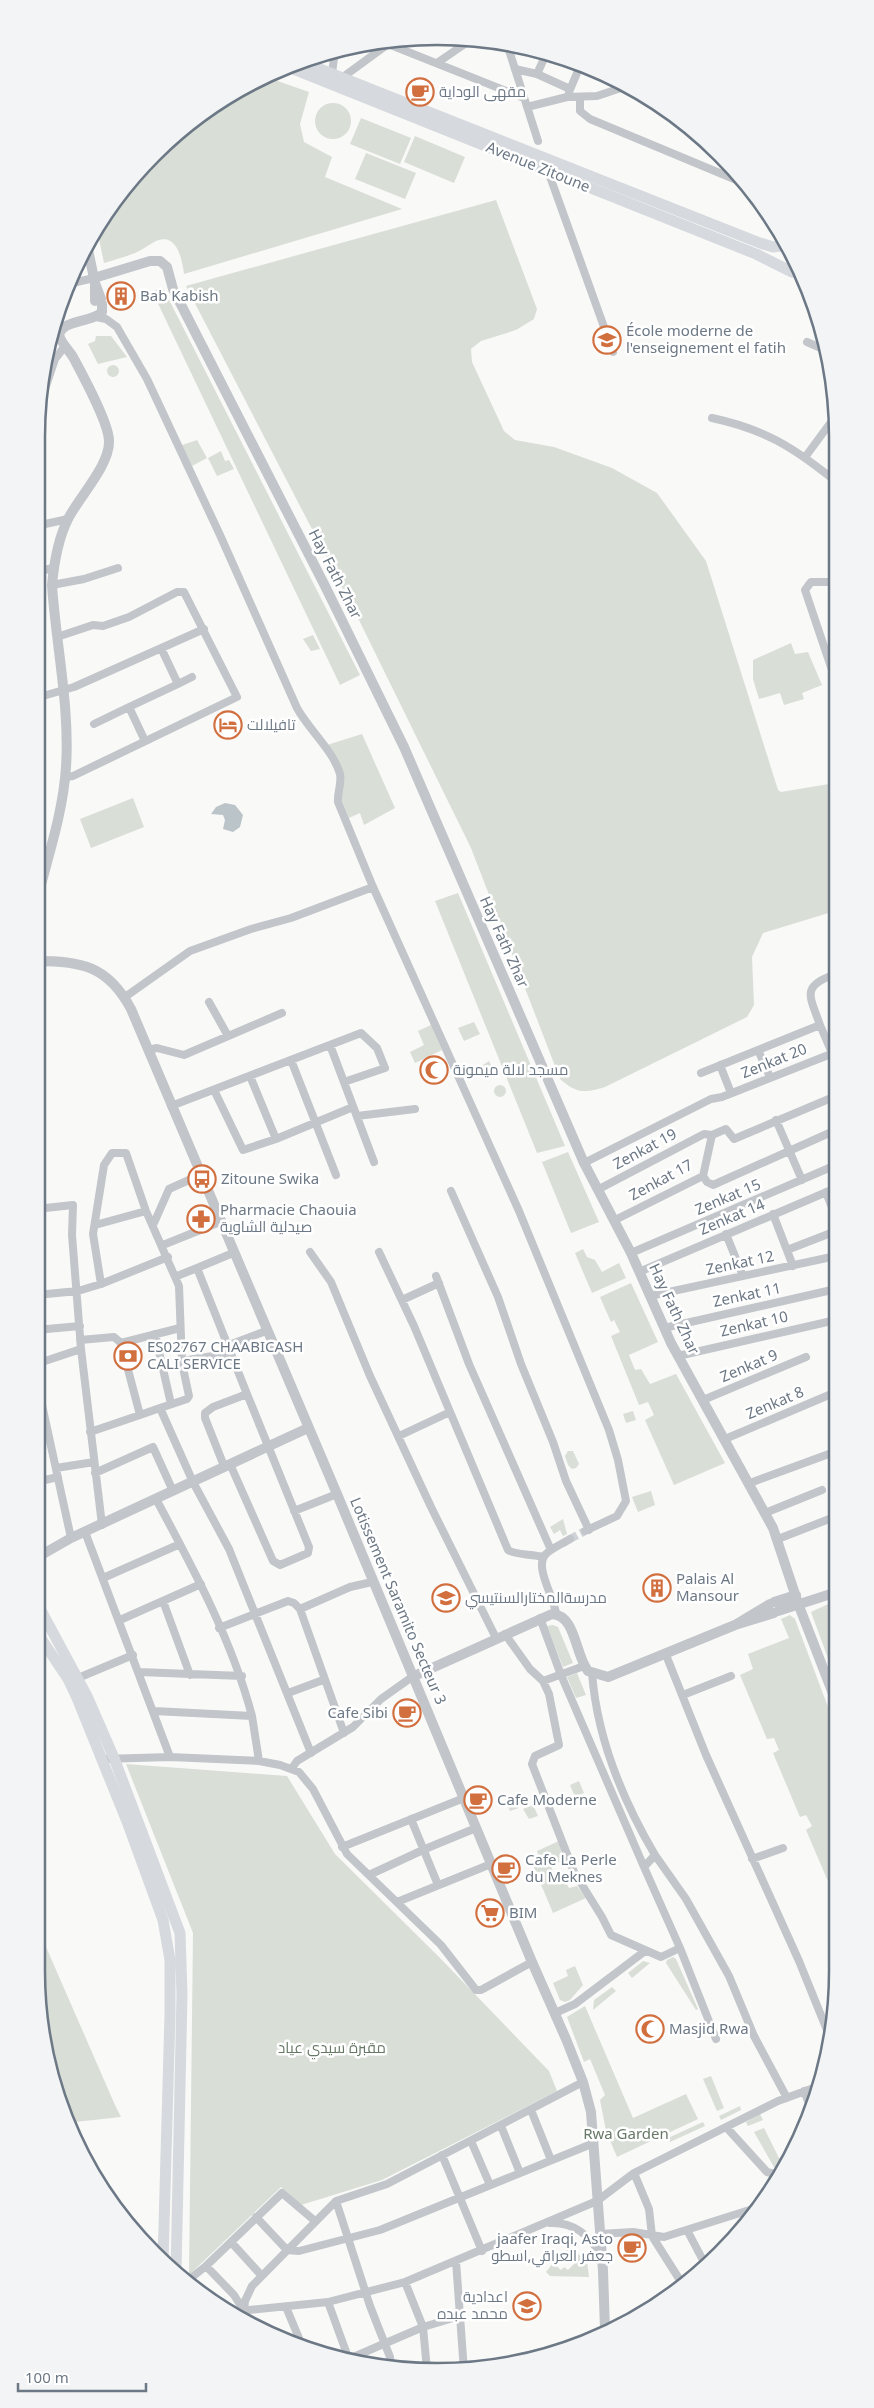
<svg xmlns="http://www.w3.org/2000/svg" width="874" height="2408" viewBox="0 0 874 2408" font-family="'Noto Sans',Cairo,sans-serif">
<rect width="100%" height="100%" fill="#f9f9f8"/>
<path fill="#d9ded7" d="M266,77L309,92L300,124L304,142L332,157L325,177L402,209L184,274C182,259 177,232 156,241C148,245 142,250 135,253C125,257 114,260 104,263L97,229C104,217 111,204 119,193C158,144 209,102 266,77Z
M315 121a18 18 0 1 1 36 0a18 18 0 1 1-36 0Z
M361,118L411,138L400,164L350,144Z
M415,136L465,157L454,183L404,162Z
M366,153L416,173L405,199L355,179Z
M496,200L537,309L534,319L516,330L481,341L471,349L472,362L504,431L515,440L554,447L612,468L657,493L706,561L778,790L781,792L835,783V911L763,933L752,957L754,1005L747,1017L605,1087C584,1093 577,1094 560,1079L471,848L357,616L186,286Z
M163,288L360,675L340,685L152,291Z
M96,336H111L127,357L98,364L88,344L95,341Z
M107 371a6 6 0 1 1 12 0a6 6 0 1 1-12 0Z
M197,440L207,458L192,466L182,445Z
M221,451L225,461L229,460L234,469L217,476L208,458Z
M313,635L320,649L311,651L303,639Z
M791,643L795,654L808,652L822,685L802,693L804,699L784,705L780,693L759,699L753,679V660Z
M362,734L395,808L364,825L360,813L349,818L340,796L343,776L327,745Z
M133,798L144,827L91,848L80,819Z
M458,893L565,1146L537,1153L435,901Z
M474,1022L480,1034L464,1041L458,1028Z
M431,1025L442,1050L415,1063L410,1052L424,1045L418,1031Z
M489,1061L495,1073L489,1077L483,1065Z
M494 1091a6 6 0 1 1 12 0a6 6 0 1 1-12 0Z
M568,1152L599,1222L571,1233L542,1162Z
M583,1249L587,1257L595,1260L602,1272L619,1263L626,1278L592,1293L575,1253Z
M631,1283L658,1342L629,1355L635,1370L641,1369L650,1384L676,1374L725,1463L674,1485L645,1420L654,1415L648,1402L639,1405L611,1336L620,1332L614,1320L611,1322L600,1297Z
M633,1411L636,1420L626,1423L623,1414Z
M568,1451H573L579,1464L576,1468L572,1469L568,1465L565,1456Z
M651,1491L655,1505L638,1512L632,1497Z
M563,1519L567,1534L563,1536L560,1530L554,1534L550,1527Z
M837,1600V1683L811,1612Z
M790,1615L795,1619L837,1731L838,1892L833,1893L806,1830L812,1826L806,1815L800,1817L773,1753L779,1750L774,1738L767,1739L740,1675L753,1669L748,1654L789,1638L781,1619Z
M553,1625L558,1627L573,1663L563,1667L547,1626Z
M577,1673L586,1695L576,1698L567,1677Z
M126,1764L287,1776L335,1854L439,1957L549,2071L557,2091L382,2180L301,2205L281,2187L189,2275L193,1933Z
M579,1781L584,1793L575,1797L570,1785Z
M516,1795L519,1808L510,1811L505,1799Z
M533,1805L538,1816L529,1819L523,1809Z
M559,1841L564,1860L551,1866L555,1876L561,1874L569,1888L577,1886L586,1898L553,1913L532,1863L540,1859L537,1851Z
M36,1924L115,2105L121,2117L66,2123L44,2049L36,1971Z
M673,1957L676,1959L698,2009L696,2010L666,1963L667,1960Z
M643,1961L650,1963L632,1978L628,1973Z
M575,1966L583,1985L570,2000L565,2002L560,2000L553,1983L568,1976L566,1970Z
M612,1987L616,1991L593,2010L594,2000Z
M585,2006L633,2118L686,2094L698,2119L617,2157L606,2131L600,2100L605,2095L590,2059L584,2062L567,2017Z
M711,2076L724,2108L717,2111L703,2079Z
M740,2106L741,2110L721,2120L719,2116Z
M760,2114L763,2120L748,2126L746,2122Z
M703,2122L705,2126L670,2142L668,2138Z
M764,2128L779,2158L783,2157L785,2162L782,2167L775,2169L754,2132Z
M568,2246L587,2261L589,2277L550,2276L546,2272L553,2263L561,2270L564,2267L568,2270L575,2263V2259L565,2250Z"/>
<path fill="#bbc4c9" d="M225,803L235,805L243,815L240,827L233,832L223,829L225,820L223,815L211,814L216,807Z"/>
<g fill="none" stroke-linecap="round" stroke-linejoin="round">
<path stroke="#cfd2d6" stroke-width="8" stroke-dasharray="8 4" stroke-linecap="butt" d="M570,1539L585,1531"/>
<path stroke="#c2c5c9" stroke-width="8" d="M388,44L524,98
M507,44L538,141
M437,63L472,39
M515,69L537,74L570,89
M332,73L335,51
M537,74L547,52
M343,77L395,39
M622,88L648,99
M569,92L580,66
M580,97V111L590,119L746,184
M527,107L567,97L597,96L627,86
M548,171L613,352
M68,284L94,278
M96,317L106,319L117,327L147,379L220,535L297,708C309,730 333,750 340,774C342,783 337,793 338,802L373,887L519,1211L609,1430L618,1460L626,1501L617,1516L585,1531
M807,342L823,349
M41,401L55,359L65,346
M712,418C764,429 793,447 834,480
M806,456L834,418
M36,526L68,519
M36,572L53,568
M835,582H811L805,590L835,679
M52,585L84,579L118,568
M57,637L93,625L103,626L129,617L177,592H184L237,697L73,776L66,777
M178,684L192,677
M36,698L74,687L204,629
M94,724L129,707
M145,741L129,707L178,684L161,648
M125,997L190,951L251,929L291,918L373,887
M209,1002L228,1036
M820,1025L832,1053
M330,1045L374,1162
M148,1050L157,1048L184,1055L282,1013
M758,1050L770,1077
M291,1060L336,1175
M720,1065L731,1093
M701,1073L820,1025C810,996 800,986 836,974
M250,1076L276,1139
M214,1090L243,1150L276,1139L353,1107
M171,1106L361,1033L377,1048L385,1068L344,1082
M357,1116L415,1109
M776,1120L802,1180
M712,1135L726,1129L734,1139L836,1096
M584,1163L711,1099L722,1097L836,1052
M703,1176L707,1182L713,1185L836,1130
M599,1189L704,1134L712,1135L703,1176L615,1220
M451,1191L498,1297L521,1364L553,1442L566,1481L589,1530
M826,1192L836,1218
M36,1209L73,1205L72,1235L81,1349L102,1525
M773,1214L793,1266
M154,1223L169,1189L200,1175
M95,1225L146,1211
M726,1234L743,1276
M163,1245L220,1222
M787,1250L836,1231
M310,1252L331,1282L370,1376L431,1507L496,1638
M379,1252L414,1326L508,1550C514,1555 533,1554 543,1557
M233,1253L197,1268L247,1394
M631,1253L836,1165
M639,1272L836,1188
M177,1276L197,1268
M436,1276L469,1364L551,1550
M101,1284L93,1234L104,1165L112,1153H126L146,1211L179,1286L182,1363L189,1396L187,1399L160,1408L193,1482L229,1549L311,1753
M36,1295L78,1291L101,1284L168,1257
M650,1296L836,1256
M402,1300L439,1283
M664,1328L836,1289
M36,1330L80,1326
M155,1334L171,1404
M80,1340L114,1337L121,1343L140,1415L160,1408
M121,1343L180,1328
M229,1345L266,1331
M678,1356L836,1320
M182,1361L231,1353
M36,1364L81,1349
M39,1391L71,1538
M703,1400L806,1357
M90,1432L140,1415
M36,1435L48,1432
M399,1436L450,1412
M725,1439L836,1392
M224,1466L205,1418V1413L213,1407L247,1394L309,1547L308,1553L280,1565L273,1561L230,1464
M56,1468L94,1462
M95,1473L153,1447L173,1491
M36,1482L58,1477
M750,1483L837,1451
M294,1511L337,1494
M765,1513L822,1490
M85,1532L170,1757L259,1761L280,1765L299,1772L313,1789L347,1854L441,1945L476,1990H481L532,1962
M778,1539L837,1516
M103,1578L180,1544
M163,1601L190,1675
M300,1609L350,1587L372,1582
M556,1614C555,1598 533,1566 546,1554C552,1548 562,1544 570,1539
M540,1618L561,1675L644,1867
M120,1620L201,1584
M219,1628L288,1601L294,1603L300,1609L344,1733
M505,1634L530,1669L543,1681L549,1694L559,1745L535,1756L532,1764L574,1872L602,1917L611,1935L661,1957L680,1948
M666,1655L706,1755L799,1961L829,2035
M139,1672L242,1676
M592,1673C597,1738 622,1799 655,1855L644,1867L680,1948L716,2039
M78,1678L133,1655
M543,1681L584,1666
M288,1693L323,1680
M683,1695L731,1676
M154,1711L252,1716C232,1640 193,1568 156,1499
M252,1716L259,1761
M103,1759L170,1757
M292,1768L297,1761L353,1727L381,1699L412,1677
M411,1819L438,1885
M342,1847L464,1798
M655,1855L686,1899L729,1976L754,2036L787,2098
M752,1859L783,1848
M369,1875L425,1849L476,1828
M397,1902L491,1864
M555,2013L575,2004L645,1951
M804,2091L810,2106
M531,2110L551,2160
M501,2126L520,2173
M727,2128L767,2172L775,2174L779,2173
M471,2141L490,2185
M442,2155L482,2251
M634,2173L649,2209L652,2236L683,2285
M336,2201L370,2306L390,2357L391,2369
M256,2217L287,2250L299,2251L380,2230L594,2143
M550,2223C572,2222 590,2234 600,2255
M687,2230L706,2266
M600,2234L633,2232L664,2237L759,2207
M231,2242L261,2275
M456,2261L464,2371
M206,2266L234,2295L244,2311
M186,2282L206,2266L282,2193L315,2221
M405,2282L423,2327L427,2370
M328,2302L348,2357
M286,2307L301,2343
M244,2311L245,2301L252,2286L336,2201L387,2184L583,2082
M230,2312L328,2302L405,2282L597,2201L634,2173L778,2101L819,2086
M351,2358L423,2327L460,2316"/>
<path stroke="#c2c5c9" stroke-width="10" d="M87,245L95,283
M94,278L150,261H160L167,267L173,289L325,586L404,747L584,1163L631,1253L671,1343L773,1528L799,1606L837,1704
M95,301V283L101,299
M36,904C47,859 63,814 66,767C70,707 56,645 52,585C54,563 58,539 68,519C79,497 110,465 109,441C109,423 82,374 73,357C68,349 60,342 59,334C65,319 91,323 102,312V304
M36,961C82,961 108,966 131,1009L337,1494L532,1962L566,2039L583,2082L591,2112L603,2271L605,2329
M36,1558L71,1538L308,1428
M774,1602L796,1595
M770,1604L735,1625L774,1613
M778,1611L837,1592
M412,1677L552,1614C576,1615 575,1655 588,1671L608,1677L735,1625"/>
<path stroke="#d6d9dd" stroke-width="11" d="M300,61L760,243L773,247L787,245
M288,67L756,254L792,272L800,273
M36,1601L87,1696L114,1758L180,1933L182,1994L176,2272
M36,1631L68,1679L77,1698L128,1824L163,1920L170,1960V2014L163,2261"/>
</g>
<defs>
<g id="cafe-ring" transform="scale(1.4375)"><circle r="9.5" fill="#fff" stroke="#d26f3f" stroke-width="1.5"/><path d="M-5.5-4.5H6V0H3Q3 3.5 0 3.5H-2.5Q-5.5 3.5-5.5 0ZM3-3.2v2h1.7v-2ZM-6 4.5H4V6H-6Z" fill="#d26f3f"/></g>
<g id="building-ring" transform="scale(1.4375)"><circle r="9.5" fill="#fff" stroke="#d26f3f" stroke-width="1.5"/><path d="M-4-6H4V6H1V3H-1V6H-4ZM-2.5-4.3h1.7v1.8h-1.7ZM.8-4.3h1.7v1.8H.8ZM-2.5-1h1.7V.8h-1.7ZM.8-1h1.7V.8H.8Z" fill="#d26f3f"/></g>
<g id="school-ring" transform="scale(1.4375)"><circle r="9.5" fill="#fff" stroke="#d26f3f" stroke-width="1.5"/><path d="M0-5L7-2L0 1L-7-2ZM-4 1L0 2.5L4 1V4Q0 6-4 4Z" fill="#d26f3f"/></g>
<g id="hotel-ring" transform="scale(1.4375)"><circle r="9.5" fill="#fff" stroke="#d26f3f" stroke-width="1.5"/><path d="M-6-4.5h1.5V1H6V5H4.5V3h-9V5H-6ZM-4 0a1.8 1.8 0 1 1 3.6 0ZM.5 0V-2.5h3Q6-2.5 6 0Z" fill="#d26f3f"/></g>
<g id="mosque-ring" transform="scale(1.4375)"><circle r="9.5" fill="#fff" stroke="#d26f3f" stroke-width="1.5"/><path d="M3.5-4.9A6 6 0 1 0 3.5 4.9A5 5 0 1 1 3.5-4.9Z" fill="#d26f3f"/></g>
<g id="bus-ring" transform="scale(1.4375)"><circle r="9.5" fill="#fff" stroke="#d26f3f" stroke-width="1.5"/><path d="M-5-6H5V4H4V6H2V4H-2V6H-4V4H-5ZM-3.5-4V0h7V-4ZM-3.5 1.2v1.5H-2V1.2ZM2 1.2v1.5H3.5V1.2Z" fill="#d26f3f"/></g>
<g id="pharmacy-ring" transform="scale(1.4375)"><circle r="9.5" fill="#fff" stroke="#d26f3f" stroke-width="1.5"/><path d="M-2-6h4v4h4v4h-4v4h-4v-4h-4v-4h4Z" fill="#d26f3f"/></g>
<g id="bank-ring" transform="scale(1.4375)"><circle r="9.5" fill="#fff" stroke="#d26f3f" stroke-width="1.5"/><path d="M-6-4H6V4H-6ZM0-2.3a2.3 2.3 0 1 0 0 4.6a2.3 2.3 0 1 0 0-4.6Z" fill="#d26f3f"/></g>
<g id="supermarket-ring" transform="scale(1.4375)"><circle r="9.5" fill="#fff" stroke="#d26f3f" stroke-width="1.5"/><path d="M-6-5.5h2.5l.6 2H6L4.5 2H-2.5L-4.4-4H-6ZM-1.5 3.2a1.3 1.3 0 1 0 .1 0ZM3 3.2a1.3 1.3 0 1 0 .1 0Z" fill="#d26f3f"/></g>
</defs>
<g fill-rule="evenodd">
<use href="#cafe-ring" x="420" y="92"/>
<use href="#building-ring" x="121" y="296"/>
<use href="#school-ring" x="607" y="340"/>
<use href="#hotel-ring" x="228" y="725"/>
<use href="#mosque-ring" x="434" y="1070"/>
<use href="#bus-ring" x="202" y="1179"/>
<use href="#pharmacy-ring" x="201" y="1219"/>
<use href="#bank-ring" x="128" y="1356"/>
<use href="#building-ring" x="657" y="1588"/>
<use href="#school-ring" x="446" y="1598"/>
<use href="#cafe-ring" x="407" y="1713"/>
<use href="#cafe-ring" x="478" y="1800"/>
<use href="#cafe-ring" x="506" y="1869"/>
<use href="#supermarket-ring" x="490" y="1913"/>
<use href="#mosque-ring" x="650" y="2029"/>
<use href="#cafe-ring" x="632" y="2248"/>
<use href="#school-ring" x="527" y="2306"/>
</g>
<g text-anchor="middle" stroke-width="5" stroke-linejoin="round" paint-order="stroke">
<g font-size="15" fill="#6c7885" stroke="#fff" text-anchor="start">
<text x="439" y="97">مقهى الوداية</text>
<text x="140" y="301">Bab Kabish</text>
<text x="626" y="336">École moderne de<tspan x="626" dy="17">l'enseignement el fatih</tspan></text>
<text x="247" y="730">تافيلالت</text>
<text x="453" y="1075">مسجد لالة ميمونة</text>
<text x="221" y="1184">Zitoune Swika</text>
<text x="220" y="1215">Pharmacie Chaouia<tspan x="220" dy="17">صيدلية الشاوية</tspan></text>
<text x="147" y="1352">ES02767 CHAABICASH<tspan x="147" dy="17">CALI SERVICE</tspan></text>
<text x="676" y="1584">Palais Al<tspan x="676" dy="17">Mansour</tspan></text>
<text x="465" y="1603">مدرسةالمختارالسنتيسي</text>
<text x="388" y="1718" text-anchor="end">Cafe Sibi</text>
<text x="497" y="1805">Cafe Moderne</text>
<text x="525" y="1865">Cafe La Perle<tspan x="525" dy="17">du Meknes</tspan></text>
<text x="509" y="1918">BIM</text>
<text x="669" y="2034">Masjid Rwa</text>
<text x="613" y="2244" text-anchor="end">jaafer Iraqi, Asto<tspan x="613" dy="17">جعفر العراقي,اسطو</tspan></text>
<text x="508" y="2302" text-anchor="end">اعدادية<tspan x="508" dy="17">محمد عبده</tspan></text>
</g>
<g font-size="15" fill="#6c7885" stroke="#fff">
<text transform="translate(538 167) rotate(22)" y="5">Avenue Zitoune</text>
<text transform="translate(335 574) rotate(63)" y="5">Hay Fath Zhar</text>
<text transform="translate(504 942) rotate(66)" y="5">Hay Fath Zhar</text>
<text transform="translate(774 1061) rotate(-22)" y="5">Zenkat 20</text>
<text transform="translate(645 1149) rotate(-28)" y="5">Zenkat 19</text>
<text transform="translate(661 1180) rotate(-28)" y="5">Zenkat 17</text>
<text transform="translate(728 1197) rotate(-23)" y="5">Zenkat 15</text>
<text transform="translate(732 1217) rotate(-23)" y="5">Zenkat 14</text>
<text transform="translate(740 1263) rotate(-12)" y="5">Zenkat 12</text>
<text transform="translate(747 1295) rotate(-12)" y="5">Zenkat 11</text>
<text transform="translate(674 1309) rotate(65)" y="5">Hay Fath Zhar</text>
<text transform="translate(754 1324) rotate(-13)" y="5">Zenkat 10</text>
<text transform="translate(749 1366) rotate(-23)" y="5">Zenkat 9</text>
<text transform="translate(775 1403) rotate(-23)" y="5">Zenkat 8</text>
<text transform="translate(398 1601) rotate(67)" y="5">Lotissement Saramito Secteur 3</text>
</g>
<g font-size="15" fill="#677866" stroke="#fff">
<text x="332" y="2053">مقبرة سيدي عياد</text>
<text x="626" y="2139">Rwa Garden</text>
</g>
</g>
<path d="M0 0H874V2408H0ZM437 45H437A392 392 0 0 1 829 437V1971A392 392 0 0 1 437 2363H437A392 392 0 0 1 45 1971V437A392 392 0 0 1 437 45Z" fill="#f3f4f5" fill-rule="evenodd"/>
<path fill="none" stroke="#6c7885" stroke-width="2.5" d="M437 45H437A392 392 0 0 1 829 437V1971A392 392 0 0 1 437 2363H437A392 392 0 0 1 45 1971V437A392 392 0 0 1 437 45Z"/>
<path d="M18 2383v8h128v-8" fill="none" stroke="#6c7885" stroke-width="2.5"/>
<text x="25" y="2383" font-size="15" fill="#6c7885" stroke="#ffffff" stroke-width="4" paint-order="stroke">100 m</text>
</svg>
